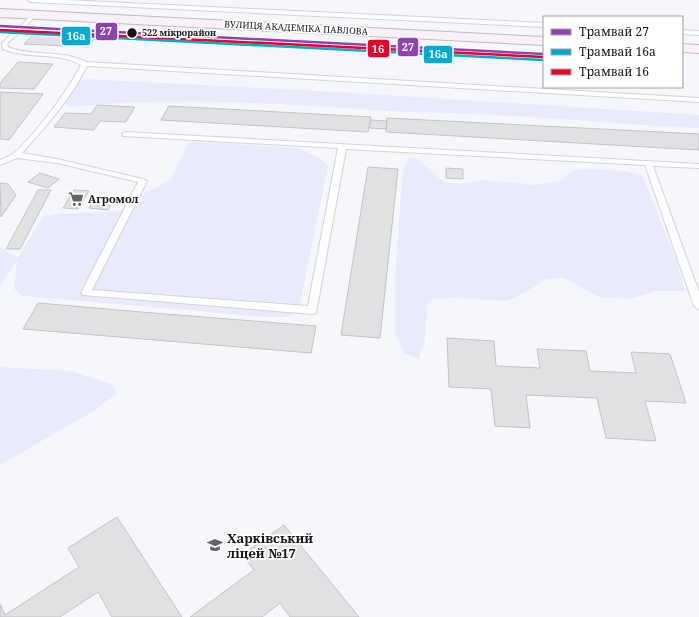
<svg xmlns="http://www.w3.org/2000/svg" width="699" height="617" viewBox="0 0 699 617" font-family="'Noto Serif',serif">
<rect width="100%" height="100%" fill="#f6f7fc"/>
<path fill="#e8ebfb" d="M84,79L338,92L699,115V128C623,125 547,117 471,114C444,112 416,113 389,111C283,104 175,96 69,107L63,104L79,81Z
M197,142L298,148L319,158L328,166L299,309L287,317H264L23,296L14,289L17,260L0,286V247L18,258L43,217L56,214L121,211L134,199L171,179L188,143Z
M409,158H416L444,182L462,184L483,180L536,185L560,181L573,170L592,169L626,171L642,175L677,262L685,291H657L630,299L599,297L564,278L546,279L526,292L508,301L454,298L434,299L427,306L425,340L419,359L405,354L395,334V277L403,168Z
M0,367L70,371L111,384L117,393L92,412L0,465Z"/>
<path fill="#e1e0e2" stroke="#c3c2c4" d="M34,34L96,37L88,47L24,44Z
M18,62L53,64L34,89L0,88V83Z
M0,92L43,94L9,140L0,139Z
M97,105L135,107L126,122L100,121L94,130L54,127L65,113L91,114Z
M169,106L371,117L368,132L161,120Z
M387,118L699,134V150L386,132Z
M371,120L387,121L386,129L369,128Z
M368,167L398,169L380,338L341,335Z
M446,168L463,169V179L446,178Z
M40,173L59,179L48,188L28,182Z
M0,183L8,184L16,195L1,217Z
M38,190H51L20,249H6Z
M74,190L89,191L78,209L63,208Z
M94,200L113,202L108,210L89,208Z
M38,303L141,312L316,326L311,353L23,329Z
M447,338L494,341L496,366L540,368L537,349L586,351L590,371L636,373L631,352L670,354L686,403L645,401L656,441L606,438L597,398L526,395L530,428L495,426L491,389L449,387Z
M117,517L182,617H112L98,592L60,617H0V604L5,615L79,567L68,548Z
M284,525L359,617H290L280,603L262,617H190L254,570L242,555Z"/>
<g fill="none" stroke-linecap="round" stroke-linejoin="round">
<g stroke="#d2d3d7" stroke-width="2">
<path id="service" d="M27,0H66L544,23V27L30,2Z
M34,13L36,14V16L7,44L8,47C33,57 61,49 86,62L699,98V102L87,66C71,98 46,127 22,153L57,159L143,179L147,181L92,290L308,306L338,148L123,136L122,134L126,132L699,164V168L653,166L699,292V310L694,306L645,165L346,149L316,313L312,314L83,295L81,293L138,182L57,163L17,158L0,165V160C4,158 10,156 14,153C35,135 69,89 81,65C57,51 28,60 3,49L2,43Z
M682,30L699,31V35L682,34Z"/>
</g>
<g stroke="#c3b9c2" stroke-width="2">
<path id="primary" d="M0,9L544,37V45L0,17Z
M682,44L699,45V53L682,52Z"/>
</g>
<use href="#service" fill="#fefeff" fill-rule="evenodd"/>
<use href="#primary" fill="#f8f2f6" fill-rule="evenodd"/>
<g stroke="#fff" stroke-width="4.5">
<path id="tram-1" d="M0,26L544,54"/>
</g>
<g stroke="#fff" stroke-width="4.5">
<path id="tram-2" d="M0,32L544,60"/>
</g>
<g stroke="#fff" stroke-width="4.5">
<path id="tram-3" d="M0,30L544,57"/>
</g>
<use href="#tram-1" stroke="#8e44ad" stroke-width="2.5"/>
<use href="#tram-2" stroke="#00a9ce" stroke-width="2.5"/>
<use href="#tram-3" stroke="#e4002b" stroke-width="2.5"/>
</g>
<defs>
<g id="supermarket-bare" transform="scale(1.2)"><path d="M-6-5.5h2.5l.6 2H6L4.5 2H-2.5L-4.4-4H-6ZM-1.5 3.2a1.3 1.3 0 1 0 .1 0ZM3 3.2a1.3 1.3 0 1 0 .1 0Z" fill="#626366" stroke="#fff" stroke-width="2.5" paint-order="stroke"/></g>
<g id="school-bare" transform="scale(1.2)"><path d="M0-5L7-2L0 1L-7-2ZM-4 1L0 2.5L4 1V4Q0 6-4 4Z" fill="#626366" stroke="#fff" stroke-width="2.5" paint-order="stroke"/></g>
</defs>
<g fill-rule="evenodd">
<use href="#supermarket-bare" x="76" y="199"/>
<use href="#school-bare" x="215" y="545"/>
</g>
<circle fill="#121316" stroke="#fff" stroke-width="1.5" cx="132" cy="33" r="5.5"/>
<g text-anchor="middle" stroke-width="3.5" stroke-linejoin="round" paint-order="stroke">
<g font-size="9" fill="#121316" stroke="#fff">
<text transform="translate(296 28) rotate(3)" y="3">ВУЛИЦЯ АКАДЕМІКА ПАВЛОВА</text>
</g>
<g font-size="9" font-weight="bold" fill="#121316" stroke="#fff" text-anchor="start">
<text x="142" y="36">522 мікрорайон</text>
</g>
<g font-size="11" font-weight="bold" fill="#121316" stroke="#fff" text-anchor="start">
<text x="88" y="203">Агромол</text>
</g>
<g font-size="13" font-weight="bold" fill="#121316" stroke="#fff" text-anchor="start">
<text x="227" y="543">Харківський<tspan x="227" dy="15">ліцей №17</tspan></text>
</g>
</g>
<g stroke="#fff" stroke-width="1.5">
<rect x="95" y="22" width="23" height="19" rx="4" fill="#8e44ad"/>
<rect x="61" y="26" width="30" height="20" rx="4" fill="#00a9ce"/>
<rect x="397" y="37" width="22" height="20" rx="4" fill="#8e44ad"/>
<rect x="367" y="39" width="23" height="19" rx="4" fill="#e4002b"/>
<rect x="423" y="45" width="30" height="19" rx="4" fill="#00a9ce"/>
</g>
<g font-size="11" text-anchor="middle" font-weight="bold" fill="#fff">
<text x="106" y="35">27</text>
<text x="76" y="40">16a</text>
<text x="408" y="51">27</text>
<text x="378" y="53">16</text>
<text x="438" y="58">16a</text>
</g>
<rect x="543" y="16" width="140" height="72" fill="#ffffff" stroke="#a0a1a2"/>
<rect x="551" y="29" width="20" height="6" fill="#8e44ad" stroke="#a0a1a2"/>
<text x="579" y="36" font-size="12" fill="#121316">Трамвай 27</text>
<rect x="551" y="49" width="20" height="6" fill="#00a9ce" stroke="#a0a1a2"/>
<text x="579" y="56" font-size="12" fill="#121316">Трамвай 16a</text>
<rect x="551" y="69" width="20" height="6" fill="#e4002b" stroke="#a0a1a2"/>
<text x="579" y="76" font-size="12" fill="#121316">Трамвай 16</text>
</svg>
